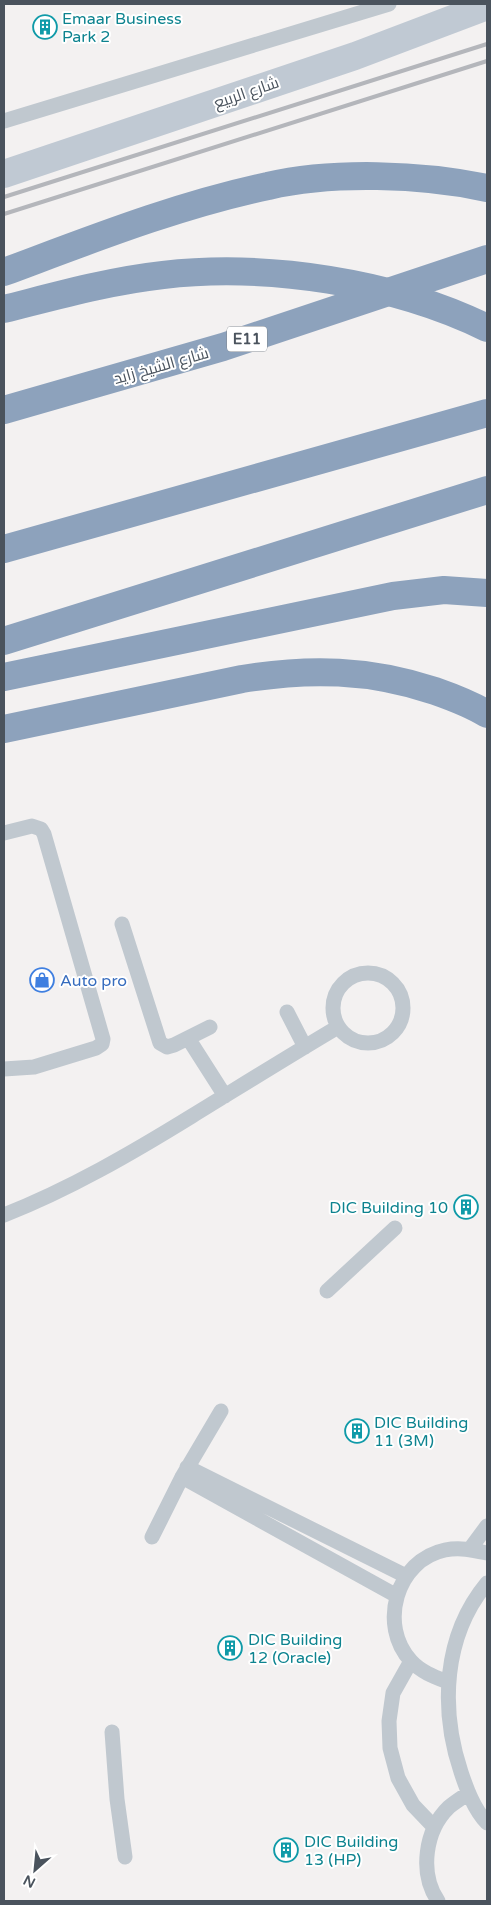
<svg xmlns="http://www.w3.org/2000/svg" width="491" height="1905" viewBox="0 0 491 1905" font-family="'Varela Round',Cairo,sans-serif">
<rect width="100%" height="100%" fill="#f3f1f1"/>
<g fill="none" stroke-linecap="round" stroke-linejoin="round">
<path stroke="#c0c8cf" stroke-width="15" d="M4,121L389,4
M4,833L32,826L41,829L44,834L103,1039L102,1044L96,1048L34,1067L4,1069
M122,924L160,1043L167,1047L174,1045L210,1027
M333 1008a35 35 0 1 1 70 0a35 35 0 1 1-70 0Z
M287,1012L305,1047
M188,1038L225,1096
M4,1215C70,1189 132,1153 192,1116C241,1086 289,1056 338,1027
M327,1291L395,1228
M187,1467L406,1576
M182,1477L397,1596
M152,1537L182,1477L221,1411
M470,1549L487,1526
M487,1583C443,1636 440,1709 461,1772C467,1790 474,1809 487,1823
M411,1661L393,1693L389,1721L390,1748L398,1778L413,1805L434,1827
M448,1682C435,1677 421,1672 411,1661C378,1626 396,1560 445,1550C460,1547 473,1550 487,1553
M112,1732L117,1799L125,1857
M438,1901C419,1873 425,1830 449,1807C455,1802 462,1798 468,1793"/>
<path stroke="#c0c9d3" stroke-width="28" d="M4,174L355,56L487,6"/>
<path stroke="#8da2bc" stroke-width="28" d="M4,272C90,240 178,205 268,186C332,171 422,174 487,188
M4,309C56,296 109,281 163,275C266,263 394,282 487,328
M4,410L223,347L487,259
M4,549L487,413
M4,641L487,490
M4,677L393,596L444,590L487,593
M4,729L242,679C309,668 369,669 435,691C452,697 471,704 487,714"/>
<path stroke="#b4b6bb" stroke-width="4" d="M4,197L487,44
M4,214L487,61"/>
</g>
<defs>
<g id="building-ring" transform="scale(1.25)"><circle r="9.5" fill="#fff" stroke="#0f9aa8" stroke-width="1.5"/><path d="M-4-6H4V6H1V3H-1V6H-4ZM-2.5-4.3h1.7v1.8h-1.7ZM.8-4.3h1.7v1.8H.8ZM-2.5-1h1.7V.8h-1.7ZM.8-1h1.7V.8H.8Z" fill="#0f9aa8"/></g>
<g id="shop-ring" transform="scale(1.25)"><circle r="9.5" fill="#fff" stroke="#3f7fe0" stroke-width="1.5"/><path d="M-5-2.5h2.3a2.7 3.5 0 0 1 5.4 0H5L5.5 6h-11ZM-1.5-2.5h3a1.5 2.3 0 0 0-3 0Z" fill="#3f7fe0"/></g>
</defs>
<g fill-rule="evenodd">
<use href="#building-ring" x="45" y="27"/>
<use href="#shop-ring" x="42" y="980"/>
<use href="#building-ring" x="466" y="1207"/>
<use href="#building-ring" x="357" y="1431"/>
<use href="#building-ring" x="230" y="1648"/>
<use href="#building-ring" x="286" y="1850"/>
</g>
<g text-anchor="middle" stroke-width="4" stroke-linejoin="round" paint-order="stroke">
<rect fill="#fff" stroke="#80878e" stroke-width="1" x="227" y="326.5" width="40" height="25" rx="4"/>
<g font-size="15" font-weight="bold" fill="#4a535d">
<text x="247" y="344">E11</text>
</g>
<g font-size="16" fill="#0d838f" stroke="#fff" text-anchor="start">
<text x="62" y="24">Emaar Business<tspan x="62" dy="18">Park 2</tspan></text>
<text x="448" y="1213" text-anchor="end">DIC Building 10</text>
<text x="374" y="1428">DIC Building<tspan x="374" dy="18">11 (3M)</tspan></text>
<text x="248" y="1645">DIC Building<tspan x="248" dy="18">12 (Oracle)</tspan></text>
<text x="304" y="1847">DIC Building<tspan x="304" dy="18">13 (HP)</tspan></text>
</g>
<g font-size="16" fill="#4a535d" stroke="#fff">
<text transform="translate(246 92) rotate(-19)" y="6">شارع الربيع</text>
<text transform="translate(161 365) rotate(-16)" y="6">شارع الشيخ زايد</text>
</g>
<g font-size="16" fill="#366cbe" stroke="#fff" text-anchor="start">
<text x="60" y="986">Auto pro</text>
</g>
</g>
<rect width="491" height="1905" fill="none" stroke="#4a535d" stroke-width="10"/>
<g transform="translate(35 1870) rotate(207)" stroke="#ffffff" stroke-width="4" paint-order="stroke">
<path d="M0-4L9 19L0 12L-9 19Z" fill="#4a535d"/>
<text y="-8" font-size="14" font-weight="bold" text-anchor="middle" fill="#4a535d">N</text>
</g>
</svg>
